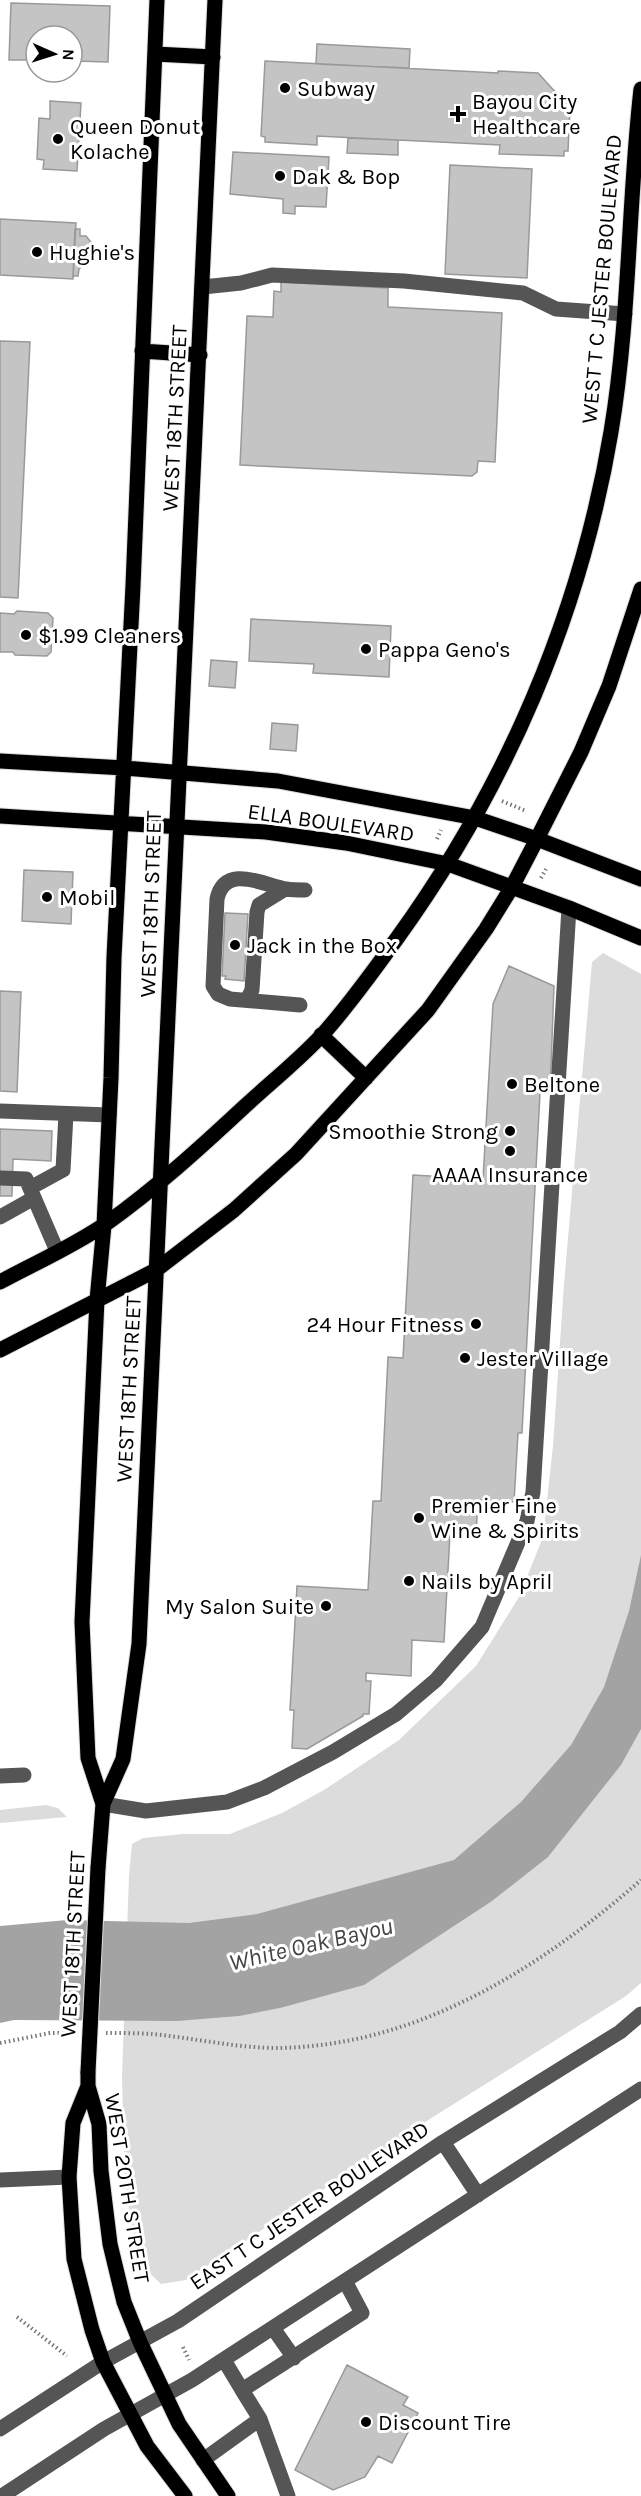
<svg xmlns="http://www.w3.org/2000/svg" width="641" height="2496" viewBox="0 0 641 2496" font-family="Karla,sans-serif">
<rect width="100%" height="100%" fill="#fff"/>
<path fill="#dcdcdc" d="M603,953L641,974V1983L626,1996L433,2117L186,2280L161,2284L138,2262L125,2186L122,2077L129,1875L132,1844L143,1838L183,1834H230L282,1813L324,1790L399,1740L476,1666L519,1597L543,1537L553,1446L564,1284L592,962Z
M46,1805L58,1808L67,1817L0,1823V1810Z"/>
<path fill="#a3a3a3" d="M641,1555V1729L621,1765L548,1857L492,1901L364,1985L280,2008L239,2016L177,2021L14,2020L0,2023V1926L67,1920L189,1923L257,1914L454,1860L521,1802L571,1745L604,1687L629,1611Z"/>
<path fill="#c4c4c4" stroke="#999" stroke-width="1.5" d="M11,3L110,6L108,62L72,61V36H36V60H9Z
M317,44L410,49L409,68L316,64Z
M265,61L498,73V71L538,73L570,108L568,151H564V156L499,154L500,145L317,136V145L265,142V137L261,136Z
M50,101L81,103L77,171L43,169L44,160L37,159L39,118L50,119Z
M348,138L398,140V155L347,153Z
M233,152L329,157L326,207L295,206V214L283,213V199L230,194Z
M450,165L532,169L527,278L445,274Z
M0,219L76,223L73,279L0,275Z
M75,229H80V236H86L94,246L93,259L79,269L78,276H73Z
M281,282L388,288V307L502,313L495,462L478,461L477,472L472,476L240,465L247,316L273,317L274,291L281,292Z
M0,341L30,342L18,598L0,597Z
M17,611L48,613L53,618L51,652L47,656L15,655L13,652H0V613L14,614Z
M251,619L391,626L389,677L313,673L314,664L249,661Z
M211,660L237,662L235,688L209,686Z
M272,723L298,725L296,751L270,749Z
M24,870L73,872L71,924L22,921Z
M225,913L248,914L244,981L225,979L226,976H222Z
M509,966L554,986L550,1093H540L522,1433H518L514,1502L478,1500L476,1535L450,1534L444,1642L412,1640L411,1676L366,1673V1681H371L369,1714H363V1716L307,1749L292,1748L294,1710H290L297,1586L368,1590L373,1501H381L388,1357L403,1358L413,1175L483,1179L493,1004Z
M0,991L21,992L17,1092L0,1091Z
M0,1129L52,1131L51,1161L13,1159L12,1196H0Z
M347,2365L408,2397L403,2405L418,2413L392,2463L378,2456L365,2477L333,2490L295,2470Z"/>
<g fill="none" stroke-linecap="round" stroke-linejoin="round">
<g stroke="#dbdbdb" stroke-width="17">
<path id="major" d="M155,54L213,57
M142,351L200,355
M0,761L125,768L278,781L475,818L537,839L641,879
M0,816L266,832L346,843L448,864L569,908L641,938
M321,1035L366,1078
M0,1282C35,1263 74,1246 107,1223C156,1188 200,1148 244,1107C270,1083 299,1060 323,1034C350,1004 374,970 398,937C506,787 580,616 611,432C630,319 628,203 641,89
M0,1350L156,1270L234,1210L296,1154L428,1010L486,929L512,887L537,839L581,752L609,686L641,589
M103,1804L88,1758L82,1622L97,1300L104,1225L111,1078L114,957L133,586L157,0
M98,1868L103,1804L123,1759L139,1644L215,0
M88,2072V2086L99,2124L101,2171L110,2244L124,2302L140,2342L179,2424L228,2496
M88,2086L73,2123L69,2177L74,2259L92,2330L103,2362L147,2446L185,2496"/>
</g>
<path stroke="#777" stroke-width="4" stroke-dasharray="1.5 3" stroke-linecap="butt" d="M502,801L526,811
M437,839L441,830
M541,878L546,869
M106,2033C121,2033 137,2033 152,2034C194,2038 236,2048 278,2048C417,2046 539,1969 641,1880
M0,2043L50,2033H72
M17,2317L67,2356
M183,2347L189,2360"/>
<path stroke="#555" stroke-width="15" d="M203,287L241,283L272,275L404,281L523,293L556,309L625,314
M247,1000L252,990L257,912L259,905L285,889
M300,1005L230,999L218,994L213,986L217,899C225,863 264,885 286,889C292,890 299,890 305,890
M0,1111L109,1115
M0,1178L26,1179L57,1251
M30,1188L63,1170L66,1114
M0,1217L34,1198
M0,1776L24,1775
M103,1804L146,1811L227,1802L264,1788L333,1752L396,1714L436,1680L482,1627L527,1521L533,1492L569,908
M443,2142L478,2195
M0,2180L69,2177
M273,2328L294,2358
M224,2360L242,2390L362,2313L345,2281
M242,2390L260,2419L288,2496
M0,2429L103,2362L178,2321L443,2142L620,2032L641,2014
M203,2460L260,2419
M2,2496L104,2429L192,2380L641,2089"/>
<use href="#major" stroke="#000" stroke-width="15"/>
<g stroke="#dbdbdb" stroke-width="17" stroke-linecap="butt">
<path id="major-bridge" d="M88,2072L98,1868"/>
</g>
<use href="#major-bridge" stroke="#000" stroke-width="15"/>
</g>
<g fill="#000" stroke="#fff" stroke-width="2">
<circle cx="285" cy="88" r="6"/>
<path d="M455 105h6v6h6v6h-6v6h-6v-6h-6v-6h6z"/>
<circle cx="58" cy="139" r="6"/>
<circle cx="280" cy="176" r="6"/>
<circle cx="37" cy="252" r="6"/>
<circle cx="26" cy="635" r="6"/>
<circle cx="366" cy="649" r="6"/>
<circle cx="47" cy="897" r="6"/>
<circle cx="235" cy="945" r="6"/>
<circle cx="512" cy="1084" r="6"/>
<circle cx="510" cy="1131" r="6"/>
<circle cx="510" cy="1151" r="6"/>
<circle cx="476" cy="1324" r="6"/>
<circle cx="465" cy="1358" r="6"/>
<circle cx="419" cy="1518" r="6"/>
<circle cx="409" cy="1581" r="6"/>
<circle cx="326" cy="1606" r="6"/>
<circle cx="366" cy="2422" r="6"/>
</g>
<g text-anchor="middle" stroke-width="6" stroke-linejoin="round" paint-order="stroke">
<g font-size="22" fill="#000" stroke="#fff" text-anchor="start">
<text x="297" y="96">Subway</text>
<text x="472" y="109">Bayou City<tspan x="472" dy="25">Healthcare</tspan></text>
<text x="70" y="134">Queen Donut<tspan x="70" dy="25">Kolache</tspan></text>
<text x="292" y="184">Dak &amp; Bop</text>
<text x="49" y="260">Hughie's</text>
<text x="38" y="643">$1.99 Cleaners</text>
<text x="378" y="657">Pappa Geno's</text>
<text x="59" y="905">Mobil</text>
<text x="247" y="953">Jack in the Box</text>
<text x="524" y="1092">Beltone</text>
<text x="498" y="1139" text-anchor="end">Smoothie Strong</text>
<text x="510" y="1182" text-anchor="middle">AAAA Insurance</text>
<text x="464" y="1332" text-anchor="end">24 Hour Fitness</text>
<text x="477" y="1366">Jester Village</text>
<text x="431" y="1513">Premier Fine<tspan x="431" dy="25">Wine &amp; Spirits</tspan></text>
<text x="421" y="1589">Nails by April</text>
<text x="314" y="1614" text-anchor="end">My Salon Suite</text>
<text x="378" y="2430">Discount Tire</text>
</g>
<g font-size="22" fill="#000" stroke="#fff">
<text transform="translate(601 279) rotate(-85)" y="8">WEST T C JESTER BOULEVARD</text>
<text transform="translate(174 418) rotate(-87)" y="8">WEST 18TH STREET</text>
<text transform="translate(331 822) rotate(8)" y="8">ELLA BOULEVARD</text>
<text transform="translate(150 904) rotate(-88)" y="8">WEST 18TH STREET</text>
<text transform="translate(128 1389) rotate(-87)" y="8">WEST 18TH STREET</text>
<text transform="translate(72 1944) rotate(-87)" y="8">WEST 18TH STREET</text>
<text transform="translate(128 2188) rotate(81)" y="8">WEST 20TH STREET</text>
<text transform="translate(309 2205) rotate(-34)" y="8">EAST T C JESTER BOULEVARD</text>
</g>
<g font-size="24" font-style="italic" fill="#444" stroke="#fff">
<text transform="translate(311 1944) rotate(-13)" y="8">White Oak Bayou</text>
</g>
</g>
<g transform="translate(54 54) rotate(93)"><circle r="28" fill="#ffffff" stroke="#999999" stroke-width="1.5"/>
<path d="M0-4.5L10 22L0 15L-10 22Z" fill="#000000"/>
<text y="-9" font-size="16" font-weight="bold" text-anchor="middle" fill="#000000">N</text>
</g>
</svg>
